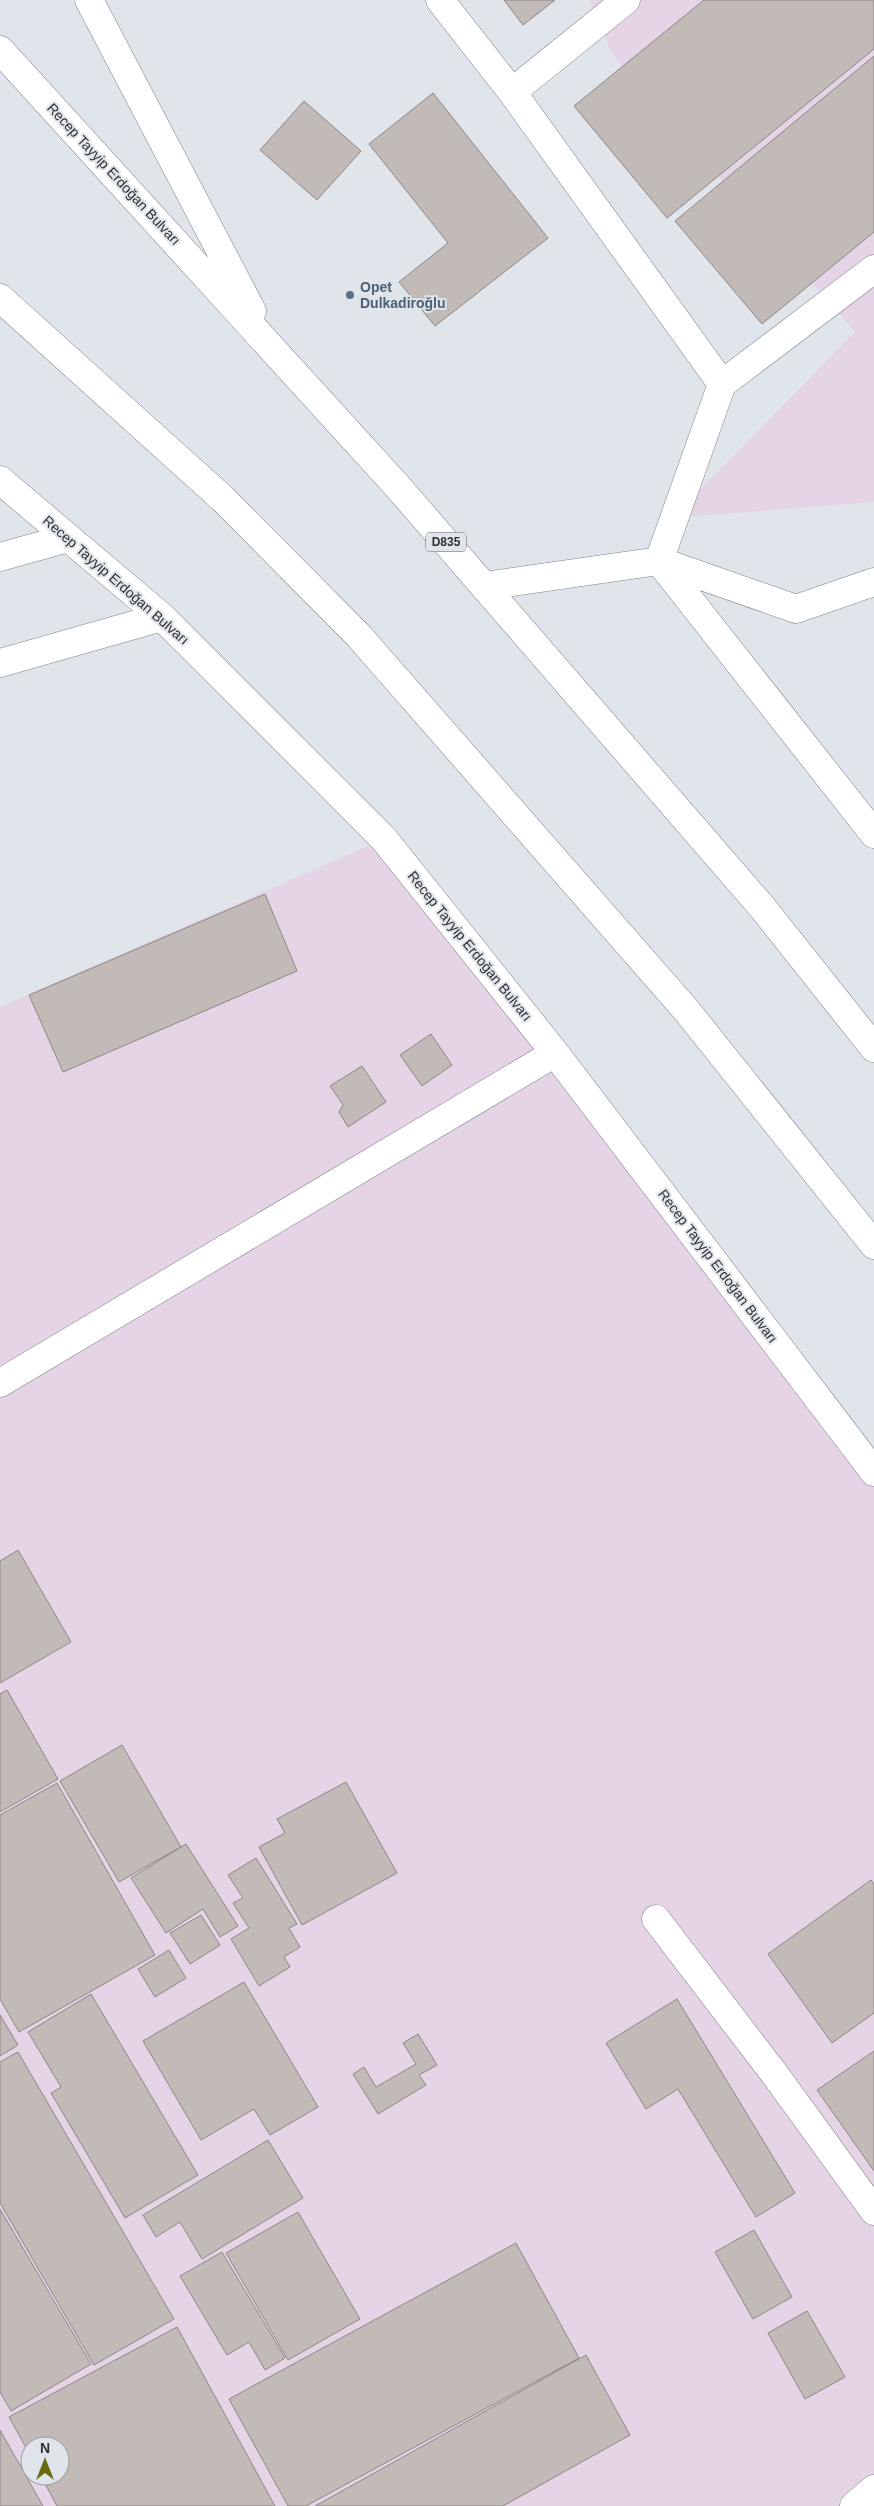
<svg xmlns="http://www.w3.org/2000/svg" width="874" height="2506" viewBox="0 0 874 2506" font-family="Helvetica,sans-serif">
<rect width="100%" height="100%" fill="#e0e5eb"/>
<path fill="#e5d4e6" fill-rule="evenodd" d="M589,0H874V502L672,518L855,332L614,57Z
M384,839L874,1472V2506H0V1007ZM30,2446H60V2476H30Z"/>
<path fill="#c1bab7" stroke="#8d8684" d="M504,0H555L523,25Z
M704,0H874V49L667,218L574,106Z
M874,56V232L762,324L675,221Z
M433,93L548,238L435,326L399,282L448,243L369,144Z
M304,101L361,151L317,200L260,150Z
M265,894L297,971L63,1072L29,995Z
M431,1034L452,1065L422,1086L400,1055Z
M362,1066L386,1102L348,1127L339,1112L343,1105L330,1086Z
M18,1550L71,1642L0,1683V1561Z
M7,1690L58,1779L0,1812V1694Z
M122,1745L181,1847L119,1882L60,1781Z
M346,1782L397,1873L302,1925L259,1847L285,1833L277,1819Z
M57,1783L155,1955L19,2032L0,1999V1815Z
M186,1844L238,1926L220,1937L203,1909L166,1933L131,1878Z
M256,1858L297,1924L289,1928L300,1947L284,1957L290,1967L259,1986L231,1939L249,1928L233,1903L243,1898L228,1875Z
M871,1880L874,1884V2013L832,2043L768,1954Z
M201,1915L220,1945L190,1964L170,1933Z
M169,1950L186,1978L155,1997L138,1969Z
M244,1982L318,2107L270,2135L254,2109L201,2140L143,2041Z
M91,1994L198,2175L125,2218L51,2093L61,2087L28,2032Z
M677,1999L795,2193L756,2217L678,2089L646,2109L606,2043Z
M0,2015L18,2045L0,2056Z
M418,2034L437,2065L419,2075L426,2085L378,2114L353,2074L364,2067L376,2087L416,2064L403,2043Z
M874,2051V2171L817,2090Z
M18,2052L174,2319L94,2365L0,2203V2062Z
M268,2140L303,2198L202,2259L180,2222L156,2237L143,2215Z
M0,2209L91,2364L11,2411L0,2392Z
M298,2212L360,2319L288,2360L226,2253Z
M754,2230L792,2297L753,2319L715,2252Z
M516,2243L579,2358L306,2506H288L229,2399Z
M222,2252L285,2358L265,2370L249,2342L227,2355L180,2276Z
M807,2311L845,2377L805,2399L768,2333Z
M177,2327L275,2506H57L41,2476H60V2446H30V2455L9,2417Z
M586,2355L630,2435L503,2506H315Z
M0,2430L43,2506H0Z"/>
<g fill="none" stroke-linecap="round" stroke-linejoin="round">
<g stroke="#7d8186" stroke-width="29">
<path id="minor" d="M440,0L512,92L722,384L659,561
M512,92L626,0
M722,384L874,269
M0,480L162,617L384,839L555,1053L874,1472
M0,557L68,538
M659,561L874,834
M484,586L659,561L796,609L874,582
M0,663L162,617
M0,1383L555,1053
M656,1919L776,2076L874,2211
M854,2506L874,2489"/>
</g>
<g stroke="#7d8186" stroke-width="29">
<path id="trunk" d="M89,0L252,311
M0,50L398,487L762,907L874,1048
M0,298L223,499L358,635L687,1011L874,1245"/>
</g>
<use href="#minor" stroke="#fff" stroke-width="28"/>
<use href="#trunk" stroke="#fff" stroke-width="28"/>
</g>
<circle fill="#5c6f8a" stroke="#e0e5eb" stroke-width="2" cx="350" cy="295" r="5"/>
<g text-anchor="middle" stroke-width="4" stroke-linejoin="round" paint-order="stroke">
<rect fill="#e0e5eb" stroke="#64676a" stroke-width="1" x="426" y="532.5" width="40" height="19" rx="4"/>
<g font-size="12" font-weight="bold" fill="#2f3133">
<text x="446" y="546">D835</text>
</g>
<g font-size="14" fill="#2f3133" stroke="#e0e5eb">
<text transform="translate(114 174) rotate(47)" y="5">Recep Tayyip Erdoğan Bulvarı</text>
<text transform="translate(116 580) rotate(41)" y="5">Recep Tayyip Erdoğan Bulvarı</text>
<text transform="translate(470 946) rotate(51)" y="5">Recep Tayyip Erdoğan Bulvarı</text>
<text transform="translate(718 1266) rotate(53)" y="5">Recep Tayyip Erdoğan Bulvarı</text>
</g>
<g font-size="14" font-weight="bold" fill="#4e5e75" stroke="#e0e5eb" text-anchor="start">
<text x="360" y="292">Opet<tspan x="360" dy="16">Dulkadiroğlu</tspan></text>
</g>
</g>
<g transform="translate(45 2461)"><circle r="24" fill="#e0e5eb" stroke="#999da1"/>
<path d="M0-4L9 19L0 12L-9 19Z" fill="#696c0e"/>
<text y="-8" font-size="14" font-weight="bold" text-anchor="middle" fill="#2f3133">N</text>
</g>
</svg>
